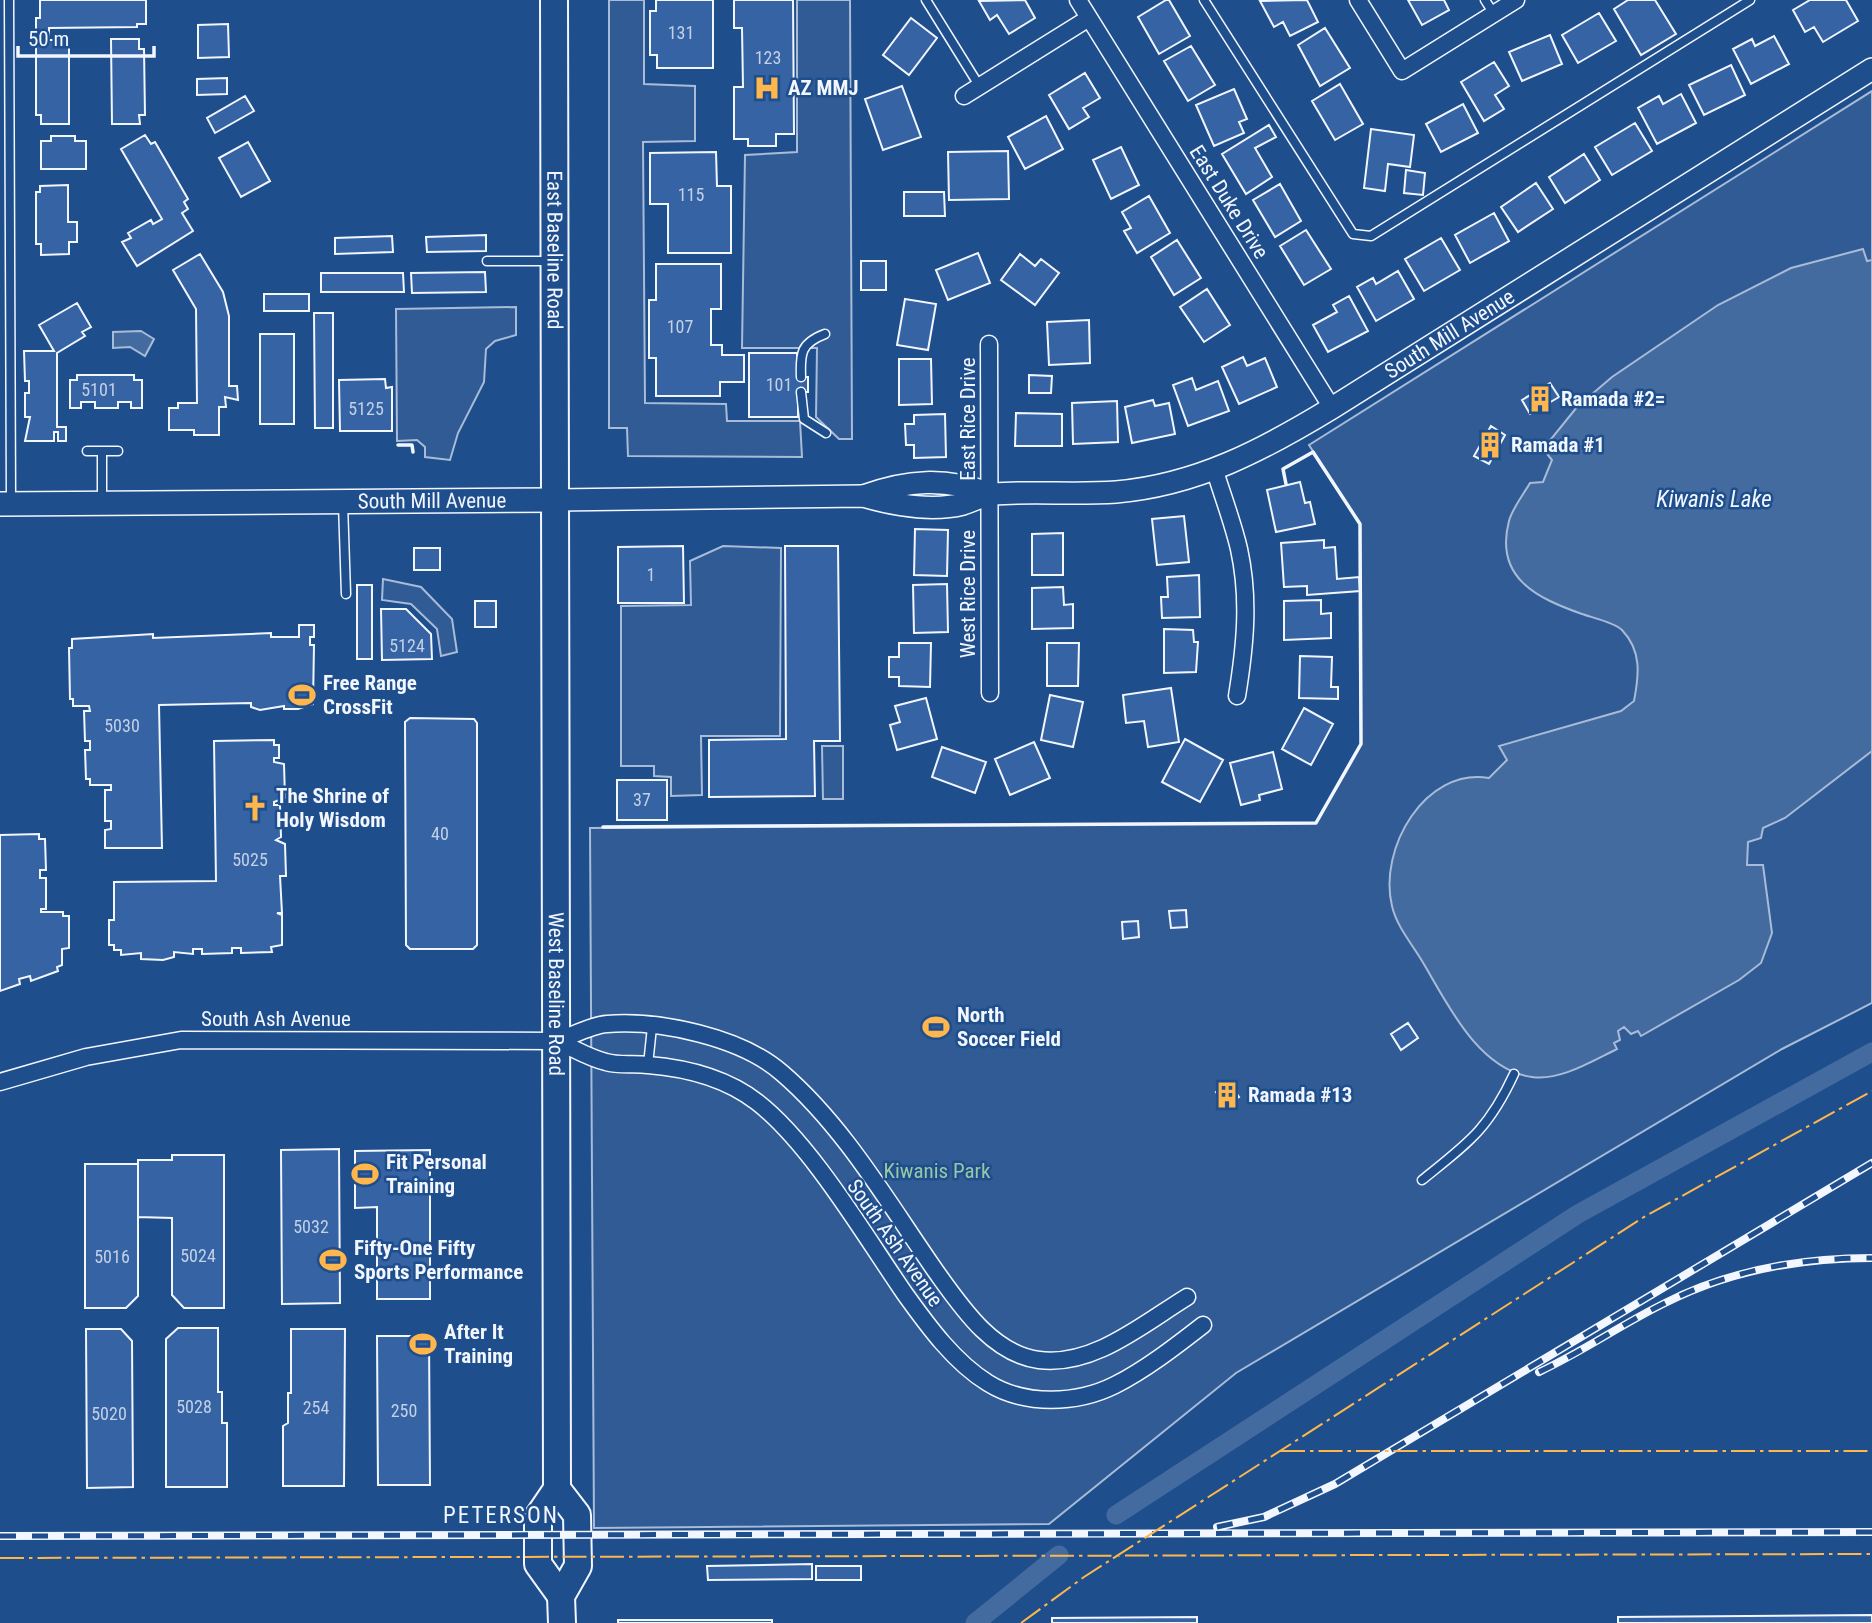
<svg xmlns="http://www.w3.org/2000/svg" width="1872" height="1623" viewBox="0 0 1872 1623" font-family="'Roboto Condensed',sans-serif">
<rect width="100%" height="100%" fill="#1f4e8c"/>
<path fill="#305b95" stroke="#a8bbd7" stroke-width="2" d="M609,0H644V84L695,86V141L643,142L645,403L726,404L727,421H800L802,457L628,456L627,428H609Z
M797,0H850L852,439H839L816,417L817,348H742L745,155L797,152Z
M1872,91V1003L1782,1049L1236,1373L1049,1524L594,1528L590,828L1316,823L1361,744L1360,524L1309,445Z
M516,307V335L495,341L486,349L484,382L458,433L450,460L425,457V447L417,440L397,441L396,309Z
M723,546L781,548L780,736H701L702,795L671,796V777L654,776V766H621V606L691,605L690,561Z
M383,579L421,587L452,619L457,652L441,656L437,629L411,604L382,600Z
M822,746H843V799H823Z"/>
<path fill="#446ba0" stroke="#a8bbd7" stroke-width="2" d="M1863,249L1867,261L1872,260V751L1785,818L1763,828L1761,838L1748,842L1747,865H1763L1772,933L1761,963L1739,980L1641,1036L1638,1031L1631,1034L1624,1027L1618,1031L1620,1040L1614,1043L1617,1049C1592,1061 1560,1081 1532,1077C1479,1070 1448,1005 1425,966C1414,946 1397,928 1392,906C1378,849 1425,767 1489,778L1507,760L1499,746L1621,711L1634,701C1639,675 1642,651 1622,630C1614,622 1593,618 1582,614C1537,598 1494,578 1509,521C1512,509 1523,495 1530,483L1543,482L1552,460L1543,449L1577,407L1612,377L1718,305L1791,268Z
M141,331L154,339L145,356L130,347L113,348V332Z"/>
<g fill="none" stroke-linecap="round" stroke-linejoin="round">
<path stroke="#446ba0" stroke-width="19" d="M1116,1515L1578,1214L1872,1052
M975,1623L1059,1555"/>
</g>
<path fill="#3563a3" stroke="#f2f6ff" stroke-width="2" d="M40,0H146V24H137V27L49,28V40H69V124H41V115H36V18H40Z
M656,0H713V68H657V55H650V11H656Z
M734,0H793L794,134H776V146H748V139H734V87H743L742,28H734Z
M1025,0L1035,18L1009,34L997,15L990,20L979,1Z
M1166,0H1169L1190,36L1159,54L1138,17Z
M1307,0L1318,22L1290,36L1283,22L1274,27L1260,1Z
M1408,0H1444L1449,10L1422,25Z
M1628,0H1655L1676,34L1641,55L1614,9Z
M1810,0H1846L1858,21L1823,42L1814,27L1805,32L1793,10Z
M1599,13L1616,41L1578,63L1562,35Z
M911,18L937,38L909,75L883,55Z
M228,24L229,57L198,58V25Z
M1325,28L1350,68L1320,86L1298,45Z
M1550,35L1562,64L1522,81L1509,52Z
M1774,36L1789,64L1751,84L1733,49L1752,39L1755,46Z
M111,39H139V49H144L145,115H139L140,124H112Z
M1191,46L1215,85L1188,101L1164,61Z
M1494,62L1509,86L1495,95L1504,109L1484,121L1461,82Z
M1731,65L1745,95L1704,115L1689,85Z
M1085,73L1100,98L1083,108L1089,117L1069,129L1049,95Z
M227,78V94L197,95V79Z
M1340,84L1363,124L1335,140L1312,101Z
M902,86L921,137L883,150L865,99Z
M1234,89L1247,119L1239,122L1244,133L1214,146L1196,105Z
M1681,94L1696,123L1657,144L1638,108L1659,96L1663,104Z
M245,96L254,111L215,133L207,118Z
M1463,104L1478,133L1441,152L1426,124Z
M1046,116L1063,149L1025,169L1008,137Z
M1635,123L1652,151L1612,175L1595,147Z
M1269,125L1276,137L1255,148L1272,177L1246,194L1222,154Z
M1371,129L1414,135L1410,167L1388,164L1385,191L1364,188Z
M145,135L151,144L155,142L188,199L184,202L188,209L182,213L193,231L137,266L122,242L131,238L128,233L151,220L153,224L162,219L121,149Z
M51,136H75V141H86V169H41V141H51Z
M248,142L270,181L241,197L219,158Z
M1121,147L1139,185L1111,199L1093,160Z
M1008,151L1009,199L949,200L948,152Z
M716,152L717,186H731V253H668V204H650V153Z
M1584,154L1600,180L1565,203L1549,177Z
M1406,170L1425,173L1423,195L1404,193Z
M1536,183L1553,209L1518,232L1501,207Z
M1280,184L1301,221L1275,237L1253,200Z
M68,185V222H77V242H69V254L41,255V244H36V192H40V186Z
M904,192H944L945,216H904Z
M1149,196L1170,233L1137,253L1124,231L1131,228L1122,212Z
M1494,213L1509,241L1470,263L1455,235Z
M1306,230L1331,269L1304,285L1280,246Z
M486,235V251L427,252L426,237Z
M392,236L393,252L335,254V238Z
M1441,238L1460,270L1424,291L1405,259Z
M1177,240L1201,278L1174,295L1151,257Z
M978,253L990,283L948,300L936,270Z
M200,254L223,292L229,316V386H237L238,400L225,397L226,407H219V435H194V430H169V408H178V403H197L196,309L173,270Z
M1020,254L1035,266L1041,259L1059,273L1035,305L1001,280Z
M861,261H886V290H861Z
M656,264H721V309H711V345H722V355H744V382H720V396H656V358H649V300H656Z
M1398,271L1414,299L1376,321L1357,287L1373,278L1376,284Z
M485,272L486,292L412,293L411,273Z
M321,273H403L404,292H321Z
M1207,289L1230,325L1204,342L1180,307Z
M264,294H309V311H264Z
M1349,296L1368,331L1328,352L1313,325L1337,312L1333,305Z
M905,299L936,304L928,350L897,345Z
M77,303L91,327L82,332L85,336L57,353V427H66V441H58V432H54V441H25L30,417H25V393H29V381H25L24,351H54L39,325Z
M314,313H333V428H315Z
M1089,320L1090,363L1049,365L1047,322Z
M260,334H294V424H260Z
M749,353H797V377H808V392H798V417H749Z
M1243,357L1247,366L1265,358L1277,387L1239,404L1222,367Z
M899,359H931L932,404L899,405Z
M77,375H134V380H142V408H131V402H118V408H95V402H81V408H70V380H77Z
M1029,375L1052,376L1051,393H1029Z
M1192,378L1196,390L1218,381L1229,411L1188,426L1173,385Z
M385,379L386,388L392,387V431H340L339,380Z
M1550,383L1559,397L1530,414L1522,400Z
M1153,400L1155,406L1169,403L1175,434L1132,443L1125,407Z
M1117,401L1118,442L1073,444L1072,403Z
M1016,413L1062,414V446H1015Z
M945,414L946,457L914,458V445H906L905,424H914V415Z
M1491,426L1505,435L1489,464L1474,456Z
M1300,482L1305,503L1310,502L1315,524L1276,532L1267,490Z
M1184,516L1189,562L1157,565L1152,519Z
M915,529L948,530L947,576L914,575Z
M1063,533V575H1032V534Z
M1324,540V548L1335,547L1337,579L1359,577L1360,591L1307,595V586L1284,587L1281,543Z
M683,546L684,603H618V547Z
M785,546H838L840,741H814L815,796L709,797V740L786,739Z
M414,548H440V570H414Z
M1199,575L1200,617L1162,618L1161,597H1168L1167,577Z
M947,584L948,632L914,633L913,585Z
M357,585H372V659H357Z
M1063,587L1064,605L1073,604V628L1032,629V588Z
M1321,600V614L1331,613V638L1284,640V601Z
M475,601H496V627H475Z
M381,609H406L431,634L432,659L382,660Z
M299,625H314V637H310V645H314L313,704L298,709H284V706L260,710L251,707V703L159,705L162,848H105V830L111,829V821H105V790H111V785H90V779H86L85,750H90V741H85L84,711H90L89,706H73V699H70L69,648H72V639L153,634V638L271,633V637H299Z
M1164,629L1193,630L1194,642H1198L1196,672L1164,673Z
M899,643H931L930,687L899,686V677H889V657H899Z
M1047,643H1079L1078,686H1047Z
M1300,656L1332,657L1331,687H1338V699L1299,698Z
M1171,688L1179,742L1148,747L1144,721L1126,723L1123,695Z
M1050,695L1083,702L1073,747L1041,740Z
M926,698L937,739L897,750L890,725L900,722L895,706Z
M1304,708L1333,724L1311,765L1282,749Z
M410,718L474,719L477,723V945L473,949H410L406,945L405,722Z
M1185,739L1223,760L1200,802L1162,782Z
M274,740V745H279V758H274V762L284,764L285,798L274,802V805H280L281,837L276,840L285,844L286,876H280L282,913H277L282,915V945L271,947L272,952L241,953V948H232V953L202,954V949H193V954L174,952V957L163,960L141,959V953L121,955V950H114V945H109V920H114V882L216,881L214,741Z
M1034,742L1050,778L1010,795L995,759Z
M942,747L986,762L975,793L932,777Z
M1273,752L1282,789L1259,795L1260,800L1241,805L1230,763Z
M617,780H667V820H617Z
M39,834V839H45L46,870H40V878H46V909H41V912H63V916H69V948L62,949V965L57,967L58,971L31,981L30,976L19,979L20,984L0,991V835Z
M1186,910L1187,927L1171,928L1169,911Z
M1138,921L1139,937L1123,939L1122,922Z
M1408,1023L1418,1038L1401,1050L1391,1034Z
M1229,1083L1239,1097L1225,1106L1216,1092Z
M339,1149L340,1303L282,1304L281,1150Z
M430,1150V1299H377V1207L355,1208V1151Z
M172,1155H224V1308H184L172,1295V1218L138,1217V1160H172Z
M85,1164H138V1296L126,1308H85Z
M178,1328H218V1392H222V1423H227V1487H166V1339Z
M86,1329H121L132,1341L133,1487L87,1488Z
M291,1329H345L344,1486H283V1426L288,1423V1393H291Z
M377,1336H429L430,1485H378Z
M812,1564V1579L708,1580L707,1566Z
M816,1566H861V1580H816Z
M1872,1615V1623H1618V1617Z
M1197,1617V1623H1052V1618Z
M618,1620H772V1623H618Z"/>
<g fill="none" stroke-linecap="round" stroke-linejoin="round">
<g stroke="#f2f6ff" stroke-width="11">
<path id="service" d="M9,0L11,501
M926,0L980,87
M1204,0L1353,234L1371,236L1750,0
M1485,0L1494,14
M487,261H550
M801,377C800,353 801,343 825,334
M801,392L804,419L826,433
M87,451H102V500
M102,451H118
M343,503L346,594
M648,1065L652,1027
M1422,1180C1468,1143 1488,1130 1514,1074"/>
</g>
<g stroke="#f2f6ff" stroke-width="19">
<path id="minor" d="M1078,0L1332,408
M1358,0L1402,71L1516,0
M964,96L1089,18
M989,344L990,693
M1215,471C1223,497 1233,523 1239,549C1250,599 1245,647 1237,696
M557,1041C573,1048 589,1058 606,1062C619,1066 634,1063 648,1065C686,1068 726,1078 757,1102C811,1144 865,1236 905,1294C928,1326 954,1362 988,1383C1025,1406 1077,1404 1115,1385C1145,1370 1176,1346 1203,1325
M0,1082L86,1057L181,1040L557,1041C572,1036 591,1025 607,1024C660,1020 741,1037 782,1073C845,1127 890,1206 937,1273C962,1308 993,1354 1039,1360C1093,1367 1143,1324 1187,1297"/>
</g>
<g stroke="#f2f6ff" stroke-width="24">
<g id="tertiary">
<path d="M863,496C907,480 945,477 990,494"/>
<path id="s1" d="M556,500L863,496C894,505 931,512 963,504C973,501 983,495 993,494C1034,491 1075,495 1116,492C1197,485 1263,450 1332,408L1872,69"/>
</g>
</g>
<g stroke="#f2f6ff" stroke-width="26">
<g id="secondary">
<path id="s2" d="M0,504L556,500"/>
</g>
</g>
<g stroke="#f2f6ff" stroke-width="30">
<g id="primary">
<path id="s3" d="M554,0L557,1489L538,1517V1564L561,1596"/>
<path d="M557,1489L577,1515L578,1566L561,1596L562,1623"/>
</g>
</g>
<use href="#service" stroke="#1f4e8c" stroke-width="8"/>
<use href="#minor" stroke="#1f4e8c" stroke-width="16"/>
<use href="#tertiary" stroke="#1f4e8c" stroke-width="21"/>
<use href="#secondary" stroke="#1f4e8c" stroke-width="23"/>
<use href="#primary" stroke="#1f4e8c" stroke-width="26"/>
<g stroke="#f2f6ff" stroke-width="8">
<path id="rail" d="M1539,1372C1582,1352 1622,1324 1665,1303C1730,1270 1800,1258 1872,1258
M1217,1527L1264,1517L1335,1484L1872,1163
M0,1536L1872,1532"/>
</g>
<use href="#rail" stroke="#1f4e8c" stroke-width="5" stroke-dasharray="16" stroke-linecap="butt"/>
<path stroke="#f2f6ff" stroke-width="3.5" d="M398,445H412L413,452
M603,827L1316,823L1361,744L1360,524L1313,452L1283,469L1286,484"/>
<path stroke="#ffb74d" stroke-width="2" stroke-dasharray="24 5 3.5 5" stroke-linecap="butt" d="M1281,1451H1872
M0,1558L1872,1554
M1021,1623L1084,1577L1644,1217L1872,1091"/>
</g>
<defs>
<g id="hospital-bare" transform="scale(2.1)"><path d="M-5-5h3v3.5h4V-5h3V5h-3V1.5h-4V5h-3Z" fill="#ffb74d" stroke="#1f4e8c" stroke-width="2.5" paint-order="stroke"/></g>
<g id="building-bare" transform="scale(2.1)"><path d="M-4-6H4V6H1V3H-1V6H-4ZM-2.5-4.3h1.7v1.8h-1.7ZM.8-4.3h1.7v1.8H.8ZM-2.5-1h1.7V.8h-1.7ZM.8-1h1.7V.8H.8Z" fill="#ffb74d" stroke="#1f4e8c" stroke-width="2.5" paint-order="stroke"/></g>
<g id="stadium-bare" transform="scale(2.1)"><path d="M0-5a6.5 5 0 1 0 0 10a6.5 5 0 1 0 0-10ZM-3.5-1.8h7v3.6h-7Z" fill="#ffb74d" stroke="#1f4e8c" stroke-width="2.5" paint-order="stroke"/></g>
<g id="church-bare" transform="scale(2.1)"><path d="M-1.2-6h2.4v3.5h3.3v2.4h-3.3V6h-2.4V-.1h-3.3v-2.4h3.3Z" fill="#ffb74d" stroke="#1f4e8c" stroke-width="2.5" paint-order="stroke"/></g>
</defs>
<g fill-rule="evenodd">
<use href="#hospital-bare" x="767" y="88"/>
<use href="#building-bare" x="1540" y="399"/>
<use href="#building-bare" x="1490" y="445"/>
<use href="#stadium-bare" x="302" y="695"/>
<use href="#church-bare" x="255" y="808"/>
<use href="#stadium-bare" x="936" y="1027"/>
<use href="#building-bare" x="1227" y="1095"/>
<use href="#stadium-bare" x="365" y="1174"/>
<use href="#stadium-bare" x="333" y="1260"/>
<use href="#stadium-bare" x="423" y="1344"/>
</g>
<g text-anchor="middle" stroke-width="5" stroke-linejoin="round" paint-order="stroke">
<g font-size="18" fill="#c3d1e8">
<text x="681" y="39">131</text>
<text x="768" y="64">123</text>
<text x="691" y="201">115</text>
<text x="680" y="333">107</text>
<text x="779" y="391">101</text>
<text x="99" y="396">5101</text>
<text x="366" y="415">5125</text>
<text x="651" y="581">1</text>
<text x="407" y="652">5124</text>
<text x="122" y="732">5030</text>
<text x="642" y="806">37</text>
<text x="440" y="840">40</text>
<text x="250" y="866">5025</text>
<text x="311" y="1233">5032</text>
<text x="198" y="1262">5024</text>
<text x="112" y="1263">5016</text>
<text x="194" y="1413">5028</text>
<text x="316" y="1414">254</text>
<text x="404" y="1417">250</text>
<text x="109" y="1420">5020</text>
</g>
<g font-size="21" font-weight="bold" fill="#f2f6ff" stroke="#1f4e8c" text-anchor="start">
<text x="788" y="95">AZ MMJ</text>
<text x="1561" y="406">Ramada #2=</text>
<text x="1511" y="452">Ramada #1</text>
<text x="323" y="690">Free Range<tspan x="323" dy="24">CrossFit</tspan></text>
<text x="276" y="803">The Shrine of<tspan x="276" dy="24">Holy Wisdom</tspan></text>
<text x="957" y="1022">North<tspan x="957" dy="24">Soccer Field</tspan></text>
<text x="1248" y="1102">Ramada #13</text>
<text x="386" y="1169">Fit Personal<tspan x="386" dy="24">Training</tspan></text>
<text x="354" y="1255">Fifty-One Fifty<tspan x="354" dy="24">Sports Performance</tspan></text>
<text x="444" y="1339">After It<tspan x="444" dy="24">Training</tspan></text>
</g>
<g font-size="21" fill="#f2f6ff" stroke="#1f4e8c">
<text transform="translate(1229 202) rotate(58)" y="7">East Duke Drive</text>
<text dy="7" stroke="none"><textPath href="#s3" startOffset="250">East Baseline Road</textPath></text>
<text dy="7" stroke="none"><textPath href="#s1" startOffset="936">South Mill Avenue</textPath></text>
<text transform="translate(968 419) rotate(-90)" y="7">East Rice Drive</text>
<text dy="7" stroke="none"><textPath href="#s2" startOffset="432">South Mill Avenue</textPath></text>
<text transform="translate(968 594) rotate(-90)" y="7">West Rice Drive</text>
<text dy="7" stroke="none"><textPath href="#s3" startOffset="994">West Baseline Road</textPath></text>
<text x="276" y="1026">South Ash Avenue</text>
<text transform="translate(895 1243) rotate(55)" y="7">South Ash Avenue</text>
</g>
<g font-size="21" fill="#97c8a6" stroke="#1f4e8c">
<text x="937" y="1178">Kiwanis Park</text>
</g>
<g font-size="23" font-style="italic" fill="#f2f6ff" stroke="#1f4e8c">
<text x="1714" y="507">Kiwanis Lake</text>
</g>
<g font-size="23" letter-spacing="2" fill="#f2f6ff" stroke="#1f4e8c">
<text x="501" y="1523">PETERSON</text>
</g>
</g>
<path d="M18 46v10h136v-10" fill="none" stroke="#f2f6ff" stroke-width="3.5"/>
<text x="28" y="46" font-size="21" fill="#f2f6ff" stroke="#1f4e8c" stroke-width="5" paint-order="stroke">50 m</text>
</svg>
